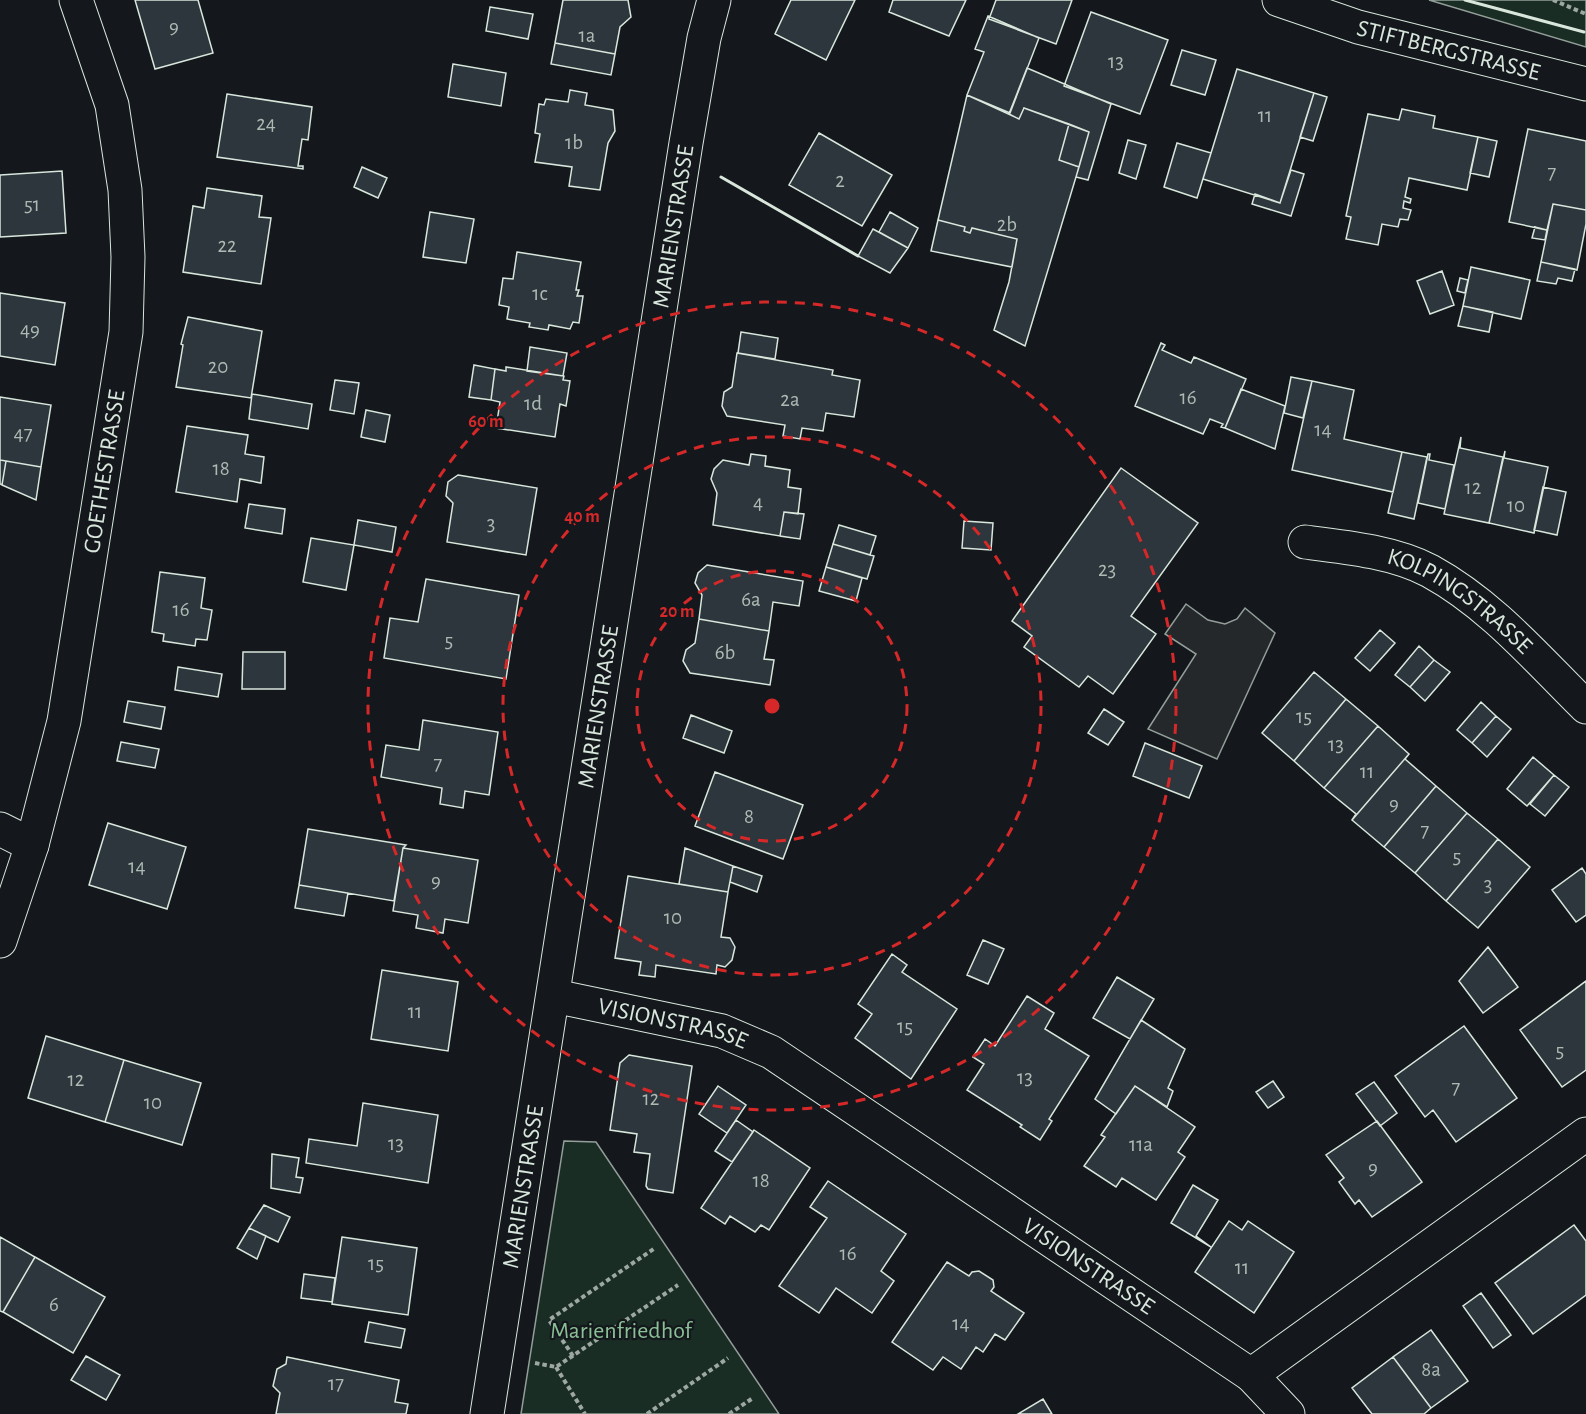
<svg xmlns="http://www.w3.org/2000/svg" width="1586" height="1414" viewBox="0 0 1586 1414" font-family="'Alegreya Sans',sans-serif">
<rect width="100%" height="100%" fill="#14181c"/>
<path fill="#1a2d24" stroke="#939e99" stroke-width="1.5" d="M1429,0H1586V47Z
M564,1141L596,1142L779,1414H521Z"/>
<path fill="#24282b" stroke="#939e99" stroke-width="1.5" d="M1186,604L1208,620L1225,624L1237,619L1245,608L1275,633L1217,759L1148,729L1196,654L1165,634Z"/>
<path fill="#2c363c" stroke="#d8e6dc" stroke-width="1.5" d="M135,0H198L213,53L155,69Z
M563,0H628L631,17L620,27L615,54L555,43Z
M791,0H855L826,60L775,34Z
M893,0H966L949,36L889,12Z
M996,0H1072L1056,44L989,19Z
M490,7L533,14L528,39L486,31Z
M1091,12L1168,40L1140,114L1064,86Z
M988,16L1039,38L1010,113L967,95L984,52L975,49Z
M555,43L615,54L611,75L551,64Z
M1182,50L1216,60L1205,95L1171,85Z
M453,64L506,73L501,106L448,97Z
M1027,68L1111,104L1088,180L1076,177L1089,132L1024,108L1019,119L1009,114Z
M1237,69L1314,93L1280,203L1203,179Z
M570,90L587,93L585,105L613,110L615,131L608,143L600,190L569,186L572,167L535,162L540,134L535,133L539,104L544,105L546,99L568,102Z
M1314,93L1327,97L1313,141L1300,137Z
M227,94L312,107L308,140L302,139L298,166H303V169L217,157Z
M967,95L1019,119L1024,108L1069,124L1059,160L1079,167L1025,346L994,330L1009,282L1017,239L972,228L970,233L964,231L965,227L938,220Z
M1402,109L1435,116L1433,128L1478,137L1467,190L1409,178L1405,197L1411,199L1410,203L1404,201L1403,208L1411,210L1408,220L1400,219L1398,227L1382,224L1378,245L1346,239L1351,217L1346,216L1368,114L1399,120Z
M1069,124L1089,132L1079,167L1059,160Z
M1528,129L1586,141V210L1553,204L1547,230L1509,222Z
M819,133L892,175L862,226L789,185Z
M1478,137L1497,141L1489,177L1470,173Z
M1128,140L1146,145L1136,179L1119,173Z
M1177,143L1211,153L1197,198L1164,187Z
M362,167L387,178L378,198L354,187Z
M1291,170L1304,174L1291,216L1252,204L1255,194L1280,203Z
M62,171L66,233L0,237V175Z
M207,188L262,196L259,217L271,218L261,284L183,272L193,206L204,208Z
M1553,204L1586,210V224L1577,270L1541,262Z
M430,212L474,219L466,263L423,257Z
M890,212L918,228L908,248L879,232Z
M938,220L965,227L964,231L970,233L972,228L1017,239L1012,267L931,251Z
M1535,227L1547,230L1545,240L1532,238Z
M873,229L908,248L890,273L858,256Z
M517,252L581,262L576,290H579L577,296H583L579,323L573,322L570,329L549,325L548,330L529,327L530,323L507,319L509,307L499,305L503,278L513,279Z
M1541,262L1575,269L1572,281L1558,278L1556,284L1537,281Z
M1471,267L1530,280L1521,319L1463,306Z
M1442,271L1454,305L1430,314L1417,281Z
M1460,278L1468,280L1465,293L1457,291Z
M0,293L65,303L55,365L0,356Z
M1463,306L1493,312L1489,332L1458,326Z
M188,317L262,331L251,398L176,387L183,345L181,344Z
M741,332L778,338L775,359L738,353Z
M1161,343L1165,345L1162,350L1191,363L1194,357L1246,379L1225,428L1221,427L1223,424L1210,419L1203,434L1135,406Z
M530,347L567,353L563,376L527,371Z
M737,353L833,370L832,375L860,380L854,417L826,413L823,431L802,428L800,439L783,436L785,425L727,416L722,406L724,392L732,387Z
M474,365L495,369L491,400L469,397Z
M506,367L564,376L563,380L570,381L566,406L560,404L555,437L496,428L500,402L491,400L495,369L506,371Z
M1291,377L1312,381L1303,418L1284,413Z
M335,380L359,383L354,414L330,410Z
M1312,381L1354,390L1344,439L1402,452L1393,492L1292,470Z
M1241,389L1285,406L1275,449L1225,428Z
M252,394L312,404L308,429L249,419Z
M0,397L51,405L41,467L0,460Z
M366,410L390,415L385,442L361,437Z
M187,426L248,435L245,454L264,457L261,483L240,479L237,502L176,492Z
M1461,437L1460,448L1503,457L1489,523L1444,514Z
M1505,451L1504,458L1548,467L1534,533L1489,523Z
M1402,452L1427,457L1414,519L1388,513Z
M751,454L766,456L765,466L790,470L788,487L801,489L798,514L784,512L780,536L713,525L717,493L711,479L714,469L723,460L749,465Z
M1428,454H1430L1429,460L1454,465L1445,509L1418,503Z
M0,460L6,461L2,485L0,484Z
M6,461L41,467L36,500L2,485Z
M1121,468L1198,523L1131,616L1156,634L1113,694L1088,676L1079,687L1024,647L1032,636L1012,621Z
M458,475L537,488L526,555L447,542L453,503L446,496L448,482Z
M1543,487L1566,492L1557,535L1534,530Z
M249,504L285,509L282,534L245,528Z
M784,512L804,514L800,539L780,536Z
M358,520L396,527L392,552L354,545Z
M964,521L993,523L991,550L962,548Z
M839,525L876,536L870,555L833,544Z
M311,538L354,545L346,590L303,582Z
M833,544L874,556L867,579L826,567Z
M707,565L803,581L799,606L773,602L769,631L699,619L702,595L695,583L698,573Z
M826,567L862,578L856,601L819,591Z
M160,572L205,578L201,608L212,610L207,640L196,639L195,646L163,641L164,634L152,632Z
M426,579L519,595L506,679L384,658L390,618L418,622Z
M699,619L769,631L764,659L774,660L770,685L690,673L683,661L686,650L695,643Z
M1380,630L1395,643L1370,671L1355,658Z
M1419,646L1434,660L1410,687L1395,675Z
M243,652H285V689H242Z
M1434,660L1450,672L1425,701L1410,687Z
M178,667L222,674L218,697L175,690Z
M1314,672L1346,699L1294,761L1262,733Z
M1346,699L1378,726L1324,788L1294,761Z
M128,701L165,707L161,729L124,722Z
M1481,702L1496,716L1472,743L1457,730Z
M1104,709L1124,722L1108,745L1088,733Z
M691,715L732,731L724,753L683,738Z
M1496,716L1511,729L1487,757L1472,743Z
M423,720L498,732L489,795L465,791L463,808L440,804L442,788L381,777L386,745L419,750Z
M1378,726L1409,754L1352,820L1356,814L1324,788Z
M121,742L159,749L155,768L117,761Z
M1145,743L1202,766L1189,798L1133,776Z
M1409,754L1405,759L1436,786L1384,847L1352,820Z
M1533,757L1554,775L1527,806L1507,789Z
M715,772L803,805L783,859L695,826Z
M1554,775L1569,787L1545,816L1530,804Z
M1436,786L1467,813L1415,873L1384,847Z
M1467,813L1498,839L1446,901L1415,873Z
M108,823L186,847L167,909L89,885Z
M308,829L406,845L403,848L394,901L299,885Z
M1498,839L1530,867L1478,928L1446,901Z
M403,848L478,860L468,923L445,919L443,933L416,928L418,915L393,911Z
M685,848L733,866L728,892L679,884Z
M733,866L762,876L757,892L730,882Z
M1582,868L1586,874V915L1576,922L1552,890Z
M628,876L728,892L721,937L730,938L735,947L732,960L725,967L717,965L716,974L656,965L655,977L639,975L641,962L615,958Z
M299,885L348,893L344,916L295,908Z
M983,940L1004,949L988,984L967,975Z
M1488,947L1518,987L1483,1013L1459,981Z
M892,954L907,965L902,972L957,1009L911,1079L855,1038L872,1014L858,1004Z
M382,970L458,982L448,1051L371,1039Z
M1117,977L1154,999L1130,1039L1093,1018Z
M1586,981V1070L1562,1087L1520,1030Z
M1027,996L1054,1013L1045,1029L1089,1056L1049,1119L1052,1121L1040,1140L1020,1127L1022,1125L967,1090L984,1064L973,1057L985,1039L995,1046Z
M1141,1020L1185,1049L1168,1088L1173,1091L1167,1107L1135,1086L1116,1114L1095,1099Z
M1464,1026L1517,1098L1456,1142L1433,1110L1425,1117L1395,1076Z
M46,1036L124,1060L105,1122L28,1098Z
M629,1055L692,1066L673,1193L648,1189L646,1186L650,1154L634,1152L637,1134L610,1130L620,1063Z
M124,1060L201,1083L182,1145L105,1122Z
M1273,1081L1284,1097L1268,1108L1256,1092Z
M1374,1082L1397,1113L1380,1126L1356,1094Z
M718,1086L746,1105L727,1133L699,1114Z
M1135,1086L1195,1127L1178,1152L1185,1157L1156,1200L1122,1178L1116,1187L1084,1166L1105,1137L1101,1135Z
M363,1103L438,1115L428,1183L306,1163L309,1139L357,1146Z
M736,1120L753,1132L732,1162L715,1151Z
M1377,1121L1422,1182L1372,1217L1359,1200L1355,1204L1339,1182L1344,1178L1326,1155Z
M754,1130L810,1168L769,1230L761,1225L755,1232L730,1216L725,1224L701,1208Z
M272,1154L299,1158L296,1177L303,1178L300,1193L271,1188Z
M828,1181L906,1234L881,1271L894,1281L872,1313L836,1288L819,1313L779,1286L827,1218L810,1207Z
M1193,1185L1218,1200L1196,1236L1211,1247L1171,1223Z
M264,1205L290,1217L278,1242L249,1228Z
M1229,1221L1242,1230L1248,1221L1294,1252L1254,1313L1195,1272Z
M1574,1225L1586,1241V1295L1533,1334L1495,1283Z
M249,1228L266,1236L257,1259L237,1248Z
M0,1237L35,1257L3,1312L0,1311Z
M342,1237L417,1248L408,1315L332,1304Z
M35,1257L105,1297L73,1353L3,1312Z
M947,1262L969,1276L972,1272L979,1271L993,1280L994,1287L991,1291L1024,1313L1005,1340L995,1334L983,1352L976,1347L961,1369L943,1357L933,1370L892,1342Z
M304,1274L335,1278L332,1302L301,1298Z
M1481,1293L1511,1335L1493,1348L1463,1306Z
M369,1322L405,1329L401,1348L365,1342Z
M1431,1330L1468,1381L1431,1408L1393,1357Z
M86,1356L120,1375L106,1400L71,1380Z
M287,1357L399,1380L395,1402L408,1404L406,1414H276L280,1393L273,1386L277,1369L286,1364Z
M1393,1357L1431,1408L1424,1414H1372L1352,1388Z
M1043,1399L1052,1414H1018Z"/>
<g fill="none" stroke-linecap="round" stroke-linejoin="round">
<g stroke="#d8e6dc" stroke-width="35">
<g id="minor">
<path id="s1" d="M1305,542C1346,547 1394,552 1430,571C1492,605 1537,659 1586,707"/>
<path d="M0,829L32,845"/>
<path id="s2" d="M0,941L32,845L64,721L126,332L128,257L125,190L112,105L76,0"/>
<path id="s3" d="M554,996L722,1031L771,1052L1251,1375L1586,1134"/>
<path d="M1251,1375L1288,1414"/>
<path id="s4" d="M487,1414L686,143L704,38L714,0"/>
</g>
</g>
<g stroke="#d8e6dc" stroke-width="35">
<g id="tertiary">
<path id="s5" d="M1279,0L1358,27L1586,84"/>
</g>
</g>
<path stroke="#9da8a2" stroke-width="4" stroke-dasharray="4.5 3" stroke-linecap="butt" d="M1553,0L1586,14
M573,1356L549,1320L655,1248
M535,1363L556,1367L678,1285
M556,1367L585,1414
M647,1414L728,1358
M729,1414L753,1398"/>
<use href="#minor" stroke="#14181c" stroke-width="33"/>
<use href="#tertiary" stroke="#14181c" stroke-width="33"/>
<path stroke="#d8e6dc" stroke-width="3" d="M1465,0L1584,32
M721,177L858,256"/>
</g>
<g fill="none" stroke="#d62828" stroke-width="3" stroke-dasharray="10 8">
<circle cx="772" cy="706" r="135"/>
<circle cx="772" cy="706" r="269"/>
<circle cx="772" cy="706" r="404"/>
</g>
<g text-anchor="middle" stroke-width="4.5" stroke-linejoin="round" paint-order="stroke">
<g font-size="21" fill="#adbab4">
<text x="174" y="33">9</text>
<text x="587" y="42">1a</text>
<text x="1116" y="68">13</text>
<text x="1265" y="122">11</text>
<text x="266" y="130">24</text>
<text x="574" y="149">1b</text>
<text x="1552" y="179">7</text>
<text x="840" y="187">2</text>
<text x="32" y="211">51</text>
<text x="1007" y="231">2b</text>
<text x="227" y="252">22</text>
<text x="540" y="300">1c</text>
<text x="30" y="336">49</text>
<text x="218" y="373">20</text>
<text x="1188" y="404">16</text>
<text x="790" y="406">2a</text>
<text x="533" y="410">1d</text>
<text x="1323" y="436">14</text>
<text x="23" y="440">47</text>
<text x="221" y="475">18</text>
<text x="1473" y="494">12</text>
<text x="758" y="509">4</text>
<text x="1516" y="512">10</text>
<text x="491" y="530">3</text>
<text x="1107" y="576">23</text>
<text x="751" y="606">6a</text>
<text x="181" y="616">16</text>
<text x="449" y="647">5</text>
<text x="725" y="659">6b</text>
<text x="1304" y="723">15</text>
<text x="1336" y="751">13</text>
<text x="438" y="770">7</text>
<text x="1367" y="778">11</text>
<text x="1394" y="810">9</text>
<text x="749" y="823">8</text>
<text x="1425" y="837">7</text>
<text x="1457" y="863">5</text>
<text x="137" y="873">14</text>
<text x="436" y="887">9</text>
<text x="1488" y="891">3</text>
<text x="673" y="924">10</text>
<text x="415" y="1018">11</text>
<text x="905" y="1033">15</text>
<text x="1560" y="1057">5</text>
<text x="1025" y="1084">13</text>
<text x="76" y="1086">12</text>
<text x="1456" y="1094">7</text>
<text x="651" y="1105">12</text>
<text x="153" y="1109">10</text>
<text x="396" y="1150">13</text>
<text x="1141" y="1151">11a</text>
<text x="1373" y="1174">9</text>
<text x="761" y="1187">18</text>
<text x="848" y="1260">16</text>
<text x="376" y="1270">15</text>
<text x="1242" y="1274">11</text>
<text x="54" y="1311">6</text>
<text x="961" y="1330">14</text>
<text x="1431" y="1376">8a</text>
<text x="336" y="1390">17</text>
</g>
<g font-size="24" fill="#d8e6dc" stroke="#14181c">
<text dy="8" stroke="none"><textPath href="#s5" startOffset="177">STIFTBERGSTRASSE</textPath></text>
<text dy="8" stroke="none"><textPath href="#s4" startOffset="1202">MARIENSTRASSE</textPath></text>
<text dy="8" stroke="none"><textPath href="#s2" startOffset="482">GOETHESTRASSE</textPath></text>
<text dy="8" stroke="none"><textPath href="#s1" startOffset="170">KOLPINGSTRASSE</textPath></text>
<text dy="8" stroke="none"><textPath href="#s4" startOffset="716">MARIENSTRASSE</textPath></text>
<text dy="8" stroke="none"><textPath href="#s3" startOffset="122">VISIONSTRASSE</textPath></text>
<text dy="8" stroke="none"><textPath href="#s4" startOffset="230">MARIENSTRASSE</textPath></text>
<text dy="8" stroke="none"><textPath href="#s3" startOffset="608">VISIONSTRASSE</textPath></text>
</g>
<g font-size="24" fill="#8ac095" stroke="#14181c">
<text x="621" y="1338">Marienfriedhof</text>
</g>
</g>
<circle cx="772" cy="706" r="9" fill="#d62828" stroke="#14181c" stroke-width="3"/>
<g font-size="18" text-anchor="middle" font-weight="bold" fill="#d62828" stroke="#14181c" stroke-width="4.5" stroke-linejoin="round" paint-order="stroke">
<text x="486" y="427">60 m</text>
<text x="582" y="522">40 m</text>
<text x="677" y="617">20 m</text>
</g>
</svg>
